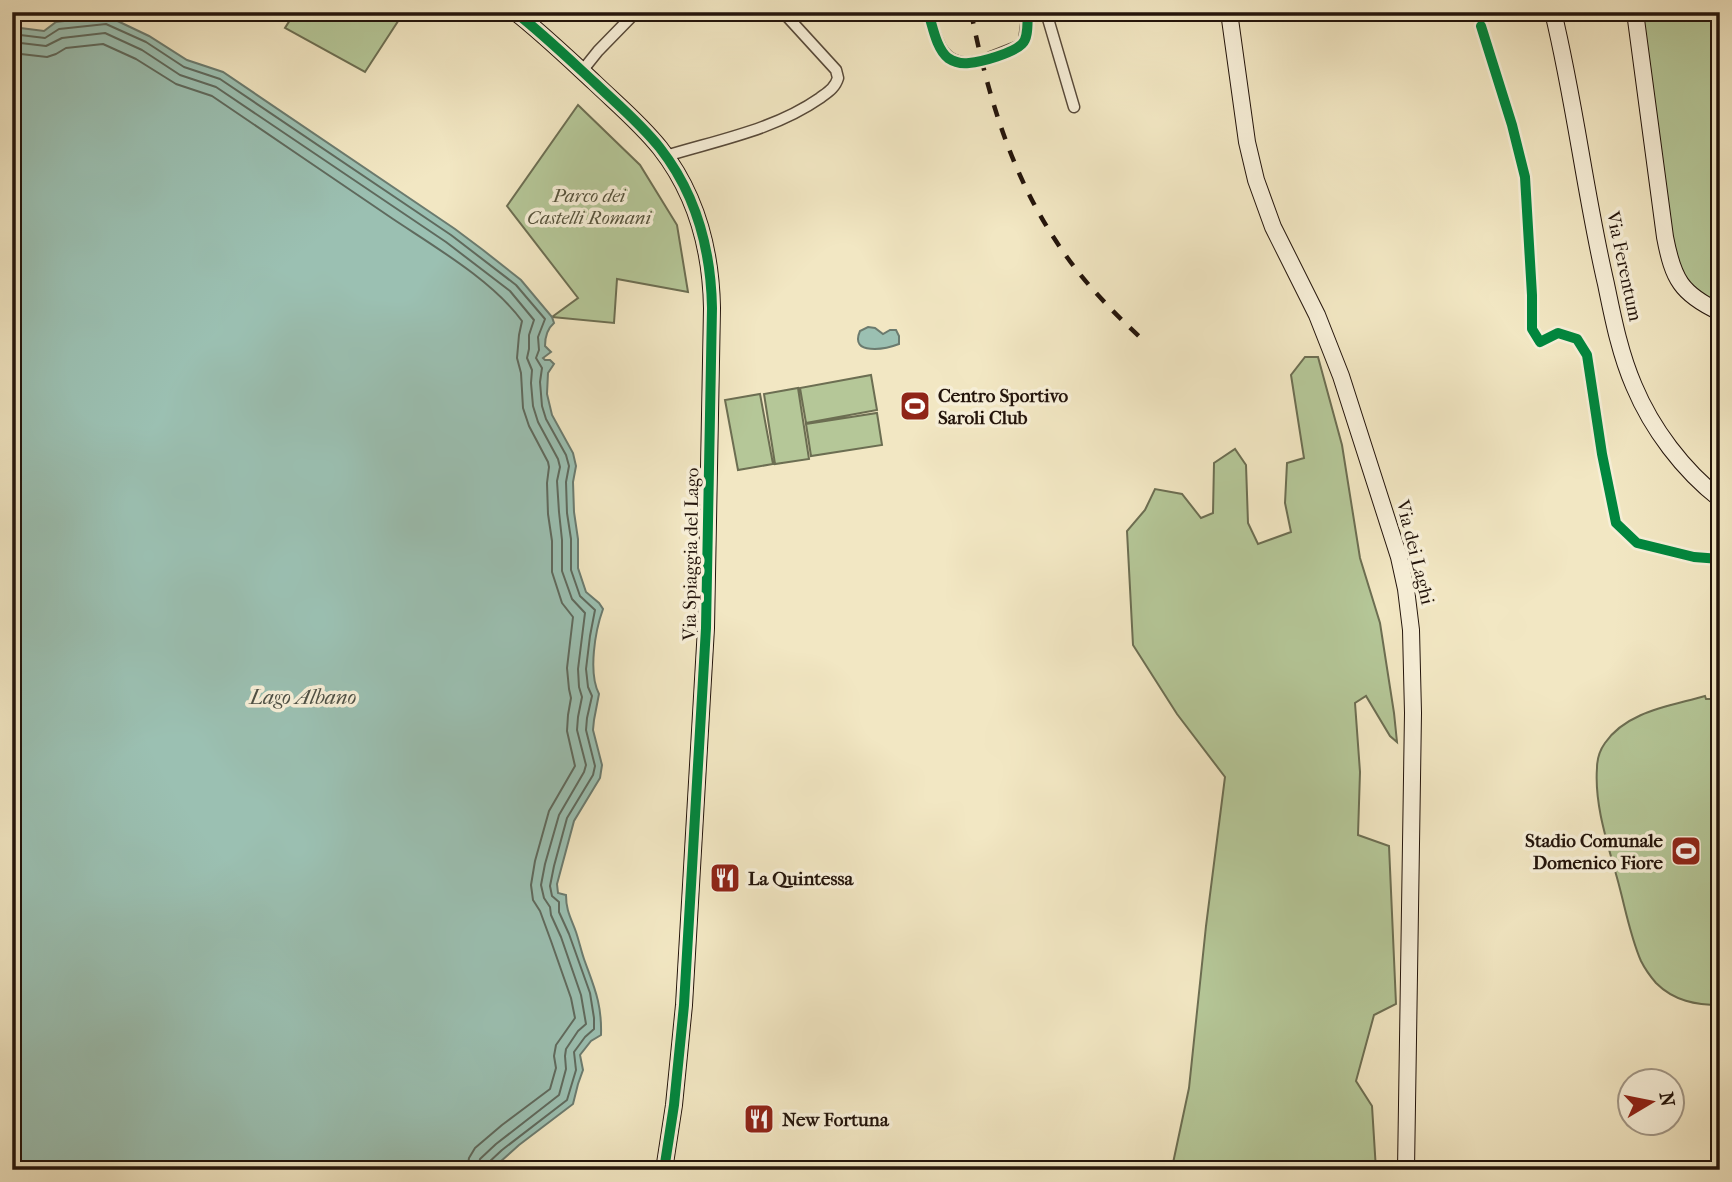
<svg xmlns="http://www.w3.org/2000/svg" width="1732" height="1182" viewBox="0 0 1732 1182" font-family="'IM FELL French Canon',serif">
<rect width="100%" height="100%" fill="#f2e7c3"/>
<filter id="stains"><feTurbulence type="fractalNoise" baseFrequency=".00286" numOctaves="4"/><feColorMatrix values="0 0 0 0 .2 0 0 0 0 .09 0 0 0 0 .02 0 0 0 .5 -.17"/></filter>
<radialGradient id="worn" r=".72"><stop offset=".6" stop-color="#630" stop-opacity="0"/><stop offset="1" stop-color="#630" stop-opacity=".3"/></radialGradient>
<path fill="#b5c798" stroke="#6c6e52" stroke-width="2" d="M295,12H404L365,72L285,28Z
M1641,12H1720V305C1685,289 1682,280 1672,245Z
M578,105L640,165L677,225L688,292L617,279L614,323L552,317L578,298L507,206Z
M1305,357H1318L1342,445L1360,558L1380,623L1394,713L1397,742L1390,736L1366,696L1355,703L1360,772L1358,835L1389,846L1396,1004L1374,1015L1356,1081L1372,1106L1376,1170H1160L1173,1163L1189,1088L1206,926L1225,777L1177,714L1133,645L1127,531L1145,510L1155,489L1182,494L1201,518L1213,513L1214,463L1235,449L1246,465L1248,523L1258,544L1291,532L1285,503L1287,463L1304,458L1291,375Z
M871,375L877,410L806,423L800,388Z
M798,388L809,459L775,464L764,394Z
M760,394L773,464L738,470L725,400Z
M877,413L882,445L811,456L806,424Z
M1705,696L1706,699H1720V1005C1696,1005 1674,1001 1656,983C1650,976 1645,969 1641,961C1631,938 1626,912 1620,889C1610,850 1594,808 1597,768C1597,759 1600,750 1605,743C1627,711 1671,706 1705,696Z"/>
<path fill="#9bc0b2" stroke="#6b7b6f" stroke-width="2" d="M107,16L149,36L187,60L223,72L455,229L483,250L521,280L552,317L554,323C547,329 545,337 545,346L551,352L543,358L545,360H550L554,364L548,373L547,394L552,415L573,453L576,466L573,482L574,512L578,539V568L586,592L599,603L603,609C595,631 588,673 599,694L594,720L593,730L602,765L600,778L574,821L557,884L558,893L566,895C566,911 571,918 576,932C579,941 581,950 584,959C594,987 602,1003 601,1035L591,1041L580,1055L583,1070L578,1084L573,1104L519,1145L491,1170H12V27L44,31L56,22Z
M868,327L875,328L883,334L890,330H896L899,336V344C886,349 849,356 860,331Z"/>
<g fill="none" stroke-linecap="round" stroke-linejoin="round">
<path stroke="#5f6a5e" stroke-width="2" d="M12,34L45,38L59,29L106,24L146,42L184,67L220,79L451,235L516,285L545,319L538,337L539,350L536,358L542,368L540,382L542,406L546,419L566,455L569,466L566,482L567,513L571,539V570L580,596L595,610L590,636L586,669L588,687L592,696L587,718L586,730L595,766L593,775L567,818L554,866L550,886L552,896L559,902V912L569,934L590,993L594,1018V1029L585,1037L574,1052L576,1070L567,1100L502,1150L488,1163L487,1170
M12,42L46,46L62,38L105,33L142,50L180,75L216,87L446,242L510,291L534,320L529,335V349L527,358L532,370L531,383L533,406L538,422L558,459L560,467L557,481L559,512L562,540V571L572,599L585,613L578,669L579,687L582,697L578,717L577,730L586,765L584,772L559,815L545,864L541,885L544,898L550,907L551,915L561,937L581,995L586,1024L578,1031L566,1049L565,1056L566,1069L559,1095L496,1144L480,1159L478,1170
M12,53L47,57L56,54L66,48L103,44L136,59L176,84L212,96C272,137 333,178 393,219C435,247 493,281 522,321L519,335L517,358L521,373L523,408L529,426L548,462L549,467L547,483L548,514L552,541V572L562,603L573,617L567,668L569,689L571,698L568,715L567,731L575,766L549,811L535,861L531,885L533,900L540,911L551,941L571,998L575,1018L556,1045L554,1056L556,1068L550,1089L502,1125L475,1148L469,1158L467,1170"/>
<g stroke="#574939" stroke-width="13">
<path id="street" d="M928,12C936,37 940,68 975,62
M1046,12L1074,107
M1481,26L1512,125L1525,177L1532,295V329L1540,342L1558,333L1577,339L1587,355L1602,454L1616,523L1637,543L1694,557L1720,559
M991,57L1019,46L1024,42L1028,12
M582,71L598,51L636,12
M666,156C718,140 774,130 820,98C828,92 835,88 838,78L836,70L783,12"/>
</g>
<g stroke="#23140b" stroke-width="18">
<path id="secondary" d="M515,12C543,34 569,59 595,83C617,104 641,124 660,148C696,194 711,250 712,308L706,628L684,1005L674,1105L664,1170
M1229,12L1247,142L1256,180L1273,227L1317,315L1341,376L1399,557L1406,589L1411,630L1413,713L1406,1170
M1553,12C1575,102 1585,194 1606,284C1613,318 1620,354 1634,386C1652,429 1683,470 1720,499
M1635,12L1665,237C1673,279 1681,294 1720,312"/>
</g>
<use href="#street" stroke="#f7efd8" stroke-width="10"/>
<use href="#secondary" stroke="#f7efd8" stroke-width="16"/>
<path stroke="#23140b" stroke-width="4.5" stroke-dasharray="12 12" stroke-linecap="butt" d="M971,12C988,97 1012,178 1062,250C1085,284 1114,313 1144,341"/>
<g stroke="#f7efd8" stroke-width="15">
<path id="cycleway" d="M515,12C543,34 569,59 595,83C617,104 641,124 660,148C696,194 711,250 712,308L706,628L684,1005L674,1105L664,1170
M928,12C933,27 936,48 948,58C954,62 962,64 969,63C982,62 1013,53 1022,44C1029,38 1027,21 1028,12
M1481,26L1512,125L1525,177L1532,295V329L1540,342L1558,333L1577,339L1587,355L1602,454L1616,523L1637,543L1694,557L1720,559"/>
</g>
<use href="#cycleway" stroke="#00873e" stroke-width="10"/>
</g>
<defs>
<g id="stadium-square" transform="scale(1.575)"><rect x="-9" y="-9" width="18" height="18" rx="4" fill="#8f2418" stroke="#f7efd8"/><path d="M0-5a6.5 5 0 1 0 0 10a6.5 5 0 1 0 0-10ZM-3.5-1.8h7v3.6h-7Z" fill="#fff"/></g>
<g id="restaurant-square" transform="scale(1.575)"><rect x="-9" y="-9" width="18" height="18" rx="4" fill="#8f2418" stroke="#f7efd8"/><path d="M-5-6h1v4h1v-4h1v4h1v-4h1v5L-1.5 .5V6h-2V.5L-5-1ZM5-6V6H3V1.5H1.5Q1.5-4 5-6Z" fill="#fff"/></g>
</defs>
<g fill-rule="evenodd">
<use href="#stadium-square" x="915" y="406"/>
<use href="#stadium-square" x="1686" y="851"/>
<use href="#restaurant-square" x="725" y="878"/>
<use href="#restaurant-square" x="759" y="1119"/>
</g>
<g text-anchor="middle" stroke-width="7" stroke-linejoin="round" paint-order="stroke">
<g font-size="19" font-style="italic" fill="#56533c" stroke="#f7efd8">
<text x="589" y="202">Parco dei<tspan x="589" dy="22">Castelli Romani</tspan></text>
</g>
<g font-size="19" fill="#23140b" stroke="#f7efd8">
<text transform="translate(1625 266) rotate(78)" y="7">Via Ferentum</text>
<text transform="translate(1416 552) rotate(76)" y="7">Via dei Laghi</text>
<text transform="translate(690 554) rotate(-89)" y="7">Via Spiaggia del Lago</text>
</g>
<g font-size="19" font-weight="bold" fill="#23140b" stroke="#f7efd8" text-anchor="start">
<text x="938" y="402">Centro Sportivo<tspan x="938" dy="22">Saroli Club</tspan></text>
<text x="1663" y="847" text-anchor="end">Stadio Comunale<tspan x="1663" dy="22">Domenico Fiore</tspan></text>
<text x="748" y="885">La Quintessa</text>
<text x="782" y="1126">New Fortuna</text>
</g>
<g font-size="21" font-style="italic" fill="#4d5045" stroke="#f7efd8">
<text x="303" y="704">Lago Albano</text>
</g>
</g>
<rect width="1732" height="1182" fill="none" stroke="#f2e7c3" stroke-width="42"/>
<rect x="14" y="14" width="1704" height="1154" fill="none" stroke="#23140b" stroke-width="3.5"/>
<rect x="21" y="21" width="1690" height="1140" fill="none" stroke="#23140b" stroke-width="2"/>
<g transform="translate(1651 1102) rotate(80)"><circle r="33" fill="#f7efd8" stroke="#a29786" stroke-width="2"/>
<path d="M0-5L12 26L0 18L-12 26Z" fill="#8f2418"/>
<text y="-10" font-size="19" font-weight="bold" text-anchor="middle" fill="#23140b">N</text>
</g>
<rect width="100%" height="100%" filter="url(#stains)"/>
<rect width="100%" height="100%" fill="url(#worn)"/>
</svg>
